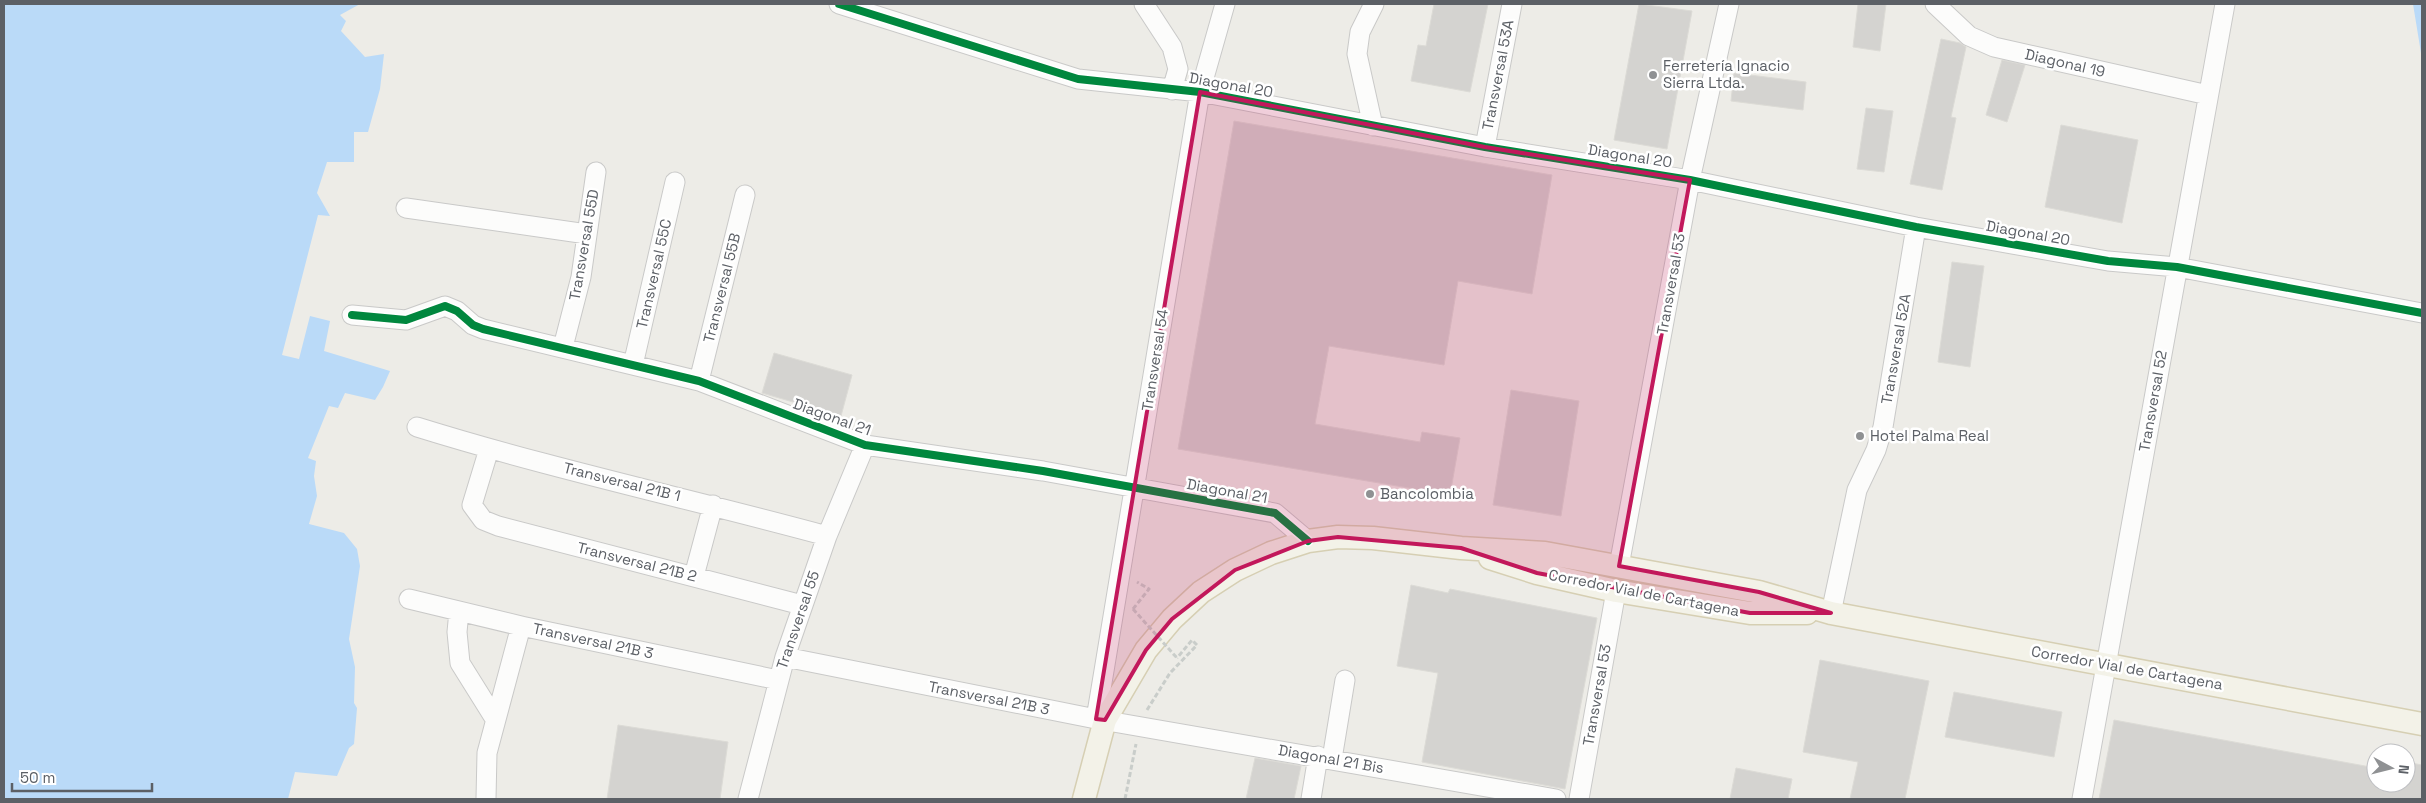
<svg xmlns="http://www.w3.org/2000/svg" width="2426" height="803" viewBox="0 0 2426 803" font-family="'Space Grotesk',sans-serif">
<rect width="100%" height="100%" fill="#edece7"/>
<path fill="#badaf8" d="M4,4H360L340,15L346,21L341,31L365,57L384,54L380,89L368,132H354V162H327L317,193L330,216L318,215L282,355L299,359L310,316L330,321L324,351L390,371L383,387L375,400L345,393L338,408L329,406L308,458L316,461L314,476L317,496L309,524L344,533L357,549L360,566L349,639L355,667L354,703L357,708L354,744L349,748L337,776L295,772L288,799H4Z
M2413,4H2422V54L2421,53Z"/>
<path fill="#d4d3d0" stroke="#dcdbd6" d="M1434,4H1488L1470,92L1411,81L1418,45L1426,46Z
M1639,4L1692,11L1667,149L1614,140Z
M1858,4H1886L1880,51L1853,47Z
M1941,39L1960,43L1966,47L1951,117L1956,118L1942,190L1910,184Z
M2002,60L2025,65L2007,122L1986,115Z
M1734,73L1806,82L1803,110L1731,101Z
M1866,108L1893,111L1884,172L1857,169Z
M1234,121L1552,175L1532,294L1458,281L1444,365L1329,346L1315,424L1420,442L1422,432L1460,438L1450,495L1178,449Z
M2061,125L2138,140L2122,223L2045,207Z
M1952,262L1984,266L1970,367L1938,362Z
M774,353L852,375L841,416L762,393Z
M1511,390L1579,401L1561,516L1493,505Z
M1411,585L1448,593L1450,589L1597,618L1565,789L1422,762L1438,673L1397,666Z
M1820,660L1929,681L1905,799H1850L1858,762L1803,752Z
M1954,692L2062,712L2054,757L1945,737Z
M2114,720L2376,768V783H2406V762L2422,765V799H2099Z
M618,725L728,742L720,799H607Z
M1255,758L1301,766L1294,799H1246Z
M1736,768L1792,779L1788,799H1730Z"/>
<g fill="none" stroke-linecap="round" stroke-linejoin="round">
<g stroke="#c9c9c8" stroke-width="21">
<path id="minor" d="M839,4L1078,79L1200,92L1485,147L1690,180L1916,227L2108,261L2177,267L2422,313
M1144,4L1172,47L1178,69L1172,90
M1935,4L1969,36L1994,47L2208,95
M1373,126L1357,54L1360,32L1374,4
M1485,147L1512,4
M406,208L587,234
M352,315L406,320L445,306L457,311L473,325L483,329L699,381L865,445L1043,471L1275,513L1308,541
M563,347L581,277L596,172
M633,365L675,182
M699,381L745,195
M417,427C552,469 691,499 827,536
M489,449L472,505L483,520L498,526L802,605
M1619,566L1690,180L1729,4
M694,576L713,505
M409,599L521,626L778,680
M459,611L457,632L460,663L495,719
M1831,613L1857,490L1876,450L1883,427L1916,227
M785,657L1096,719L1556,799
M1096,719L1200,92L1225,4
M1332,759L1345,680
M486,799L487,753L521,626
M748,799L785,657L827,536L865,445
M1311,799L1318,756
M1579,799L1616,591
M2082,799L2225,4"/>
</g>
<g stroke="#d6cfb3" stroke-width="25">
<path id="major" d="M1490,558L1537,573L1616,591L1750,613H1807
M1084,799L1105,720L1146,650L1172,619L1201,592L1235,570L1271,553L1308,541L1338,537L1373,538L1461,548L1545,553L1759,592L1831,613L2422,724"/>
</g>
<path stroke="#c9cdca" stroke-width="3" stroke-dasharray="5 2.5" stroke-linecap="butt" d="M1133,609L1149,589L1137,582
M1147,710L1170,673L1197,645L1192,640L1177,658
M1125,799L1136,744"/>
<use href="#minor" stroke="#fcfcfb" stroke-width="19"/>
<use href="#major" stroke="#f3f2e8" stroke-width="22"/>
<path stroke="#c9cdca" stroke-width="3" stroke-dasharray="5 2.5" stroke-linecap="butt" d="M1133,609L1177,658"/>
<g stroke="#fff" stroke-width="11">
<path id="cycleway" d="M839,4L1078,79L1200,92L1485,147L1690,180L1916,227L2108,261L2177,267L2422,313
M352,315L406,320L445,306L457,311L473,325L483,329L699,381L865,445L1043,471L1275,513L1308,541"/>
</g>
<use href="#cycleway" stroke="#00873e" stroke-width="8"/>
</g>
<path fill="#c2185b" fill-opacity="0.2" stroke="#c2185b" stroke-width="4" stroke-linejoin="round" d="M1200,92L1485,147L1690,180L1619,566L1759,592L1831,613H1750L1537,573L1461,548L1338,537L1308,541L1235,570L1172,619L1146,650L1105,720L1096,719Z"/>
<g fill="#8f9193" stroke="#fff" stroke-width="2">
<circle cx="1653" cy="75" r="5"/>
<circle cx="1860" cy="436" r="5"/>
<circle cx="1370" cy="494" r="5"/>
</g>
<g text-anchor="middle" stroke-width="5" stroke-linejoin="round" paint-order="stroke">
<g font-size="15" fill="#5c6066" stroke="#fff">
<text transform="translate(2065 63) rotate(13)" y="5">Diagonal 19</text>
<text transform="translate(1498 75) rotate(-79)" y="5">Transversal 53A</text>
<text transform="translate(1231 85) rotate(10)" y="5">Diagonal 20</text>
<text transform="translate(1630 156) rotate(9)" y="5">Diagonal 20</text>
<text transform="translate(2028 233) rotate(10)" y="5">Diagonal 20</text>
<text transform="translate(584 245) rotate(-80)" y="5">Transversal 55D</text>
<text transform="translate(654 274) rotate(-77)" y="5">Transversal 55C</text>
<text transform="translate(1671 284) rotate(-80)" y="5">Transversal 53</text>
<text transform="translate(722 288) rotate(-76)" y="5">Transversal 55B</text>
<text transform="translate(1896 349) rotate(-80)" y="5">Transversal 52A</text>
<text transform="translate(1155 360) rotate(-81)" y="5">Transversal 54</text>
<text transform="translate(2153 401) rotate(-80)" y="5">Transversal 52</text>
<text transform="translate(832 417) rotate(20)" y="5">Diagonal 21</text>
<text transform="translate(622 482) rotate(14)" y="5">Transversal 21B 1</text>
<text transform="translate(1227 491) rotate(10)" y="5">Diagonal 21</text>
<text transform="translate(637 562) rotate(14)" y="5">Transversal 21B 2</text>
<text transform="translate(1644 593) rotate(11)" y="5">Corredor Vial de Cartagena</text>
<text transform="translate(798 620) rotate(-71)" y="5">Transversal 55</text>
<text transform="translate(593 641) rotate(12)" y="5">Transversal 21B 3</text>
<text transform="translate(2127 668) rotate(10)" y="5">Corredor Vial de Cartagena</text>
<text transform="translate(1597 695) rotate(-80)" y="5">Transversal 53</text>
<text transform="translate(989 698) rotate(11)" y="5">Transversal 21B 3</text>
<text transform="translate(1331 759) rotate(10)" y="5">Diagonal 21 Bis</text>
</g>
<g font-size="15" fill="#5c6066" stroke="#fff" text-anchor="start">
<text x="1663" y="71">Ferretería Ignacio<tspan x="1663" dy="17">Sierra Ltda.</tspan></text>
<text x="1870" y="441">Hotel Palma Real</text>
<text x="1380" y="499">Bancolombia</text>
</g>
</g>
<rect width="2426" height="803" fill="none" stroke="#5c6066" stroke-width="10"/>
<g transform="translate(2391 768) rotate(97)"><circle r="24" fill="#ffffff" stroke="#bebfc2"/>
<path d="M0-4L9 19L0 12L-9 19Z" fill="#8f9193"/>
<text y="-8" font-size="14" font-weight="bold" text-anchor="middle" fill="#5c6066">N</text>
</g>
<path d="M12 783v8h140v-8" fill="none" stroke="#5c6066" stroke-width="2.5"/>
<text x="20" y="783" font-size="15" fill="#5c6066" stroke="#ffffff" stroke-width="4" paint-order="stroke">50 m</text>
</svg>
